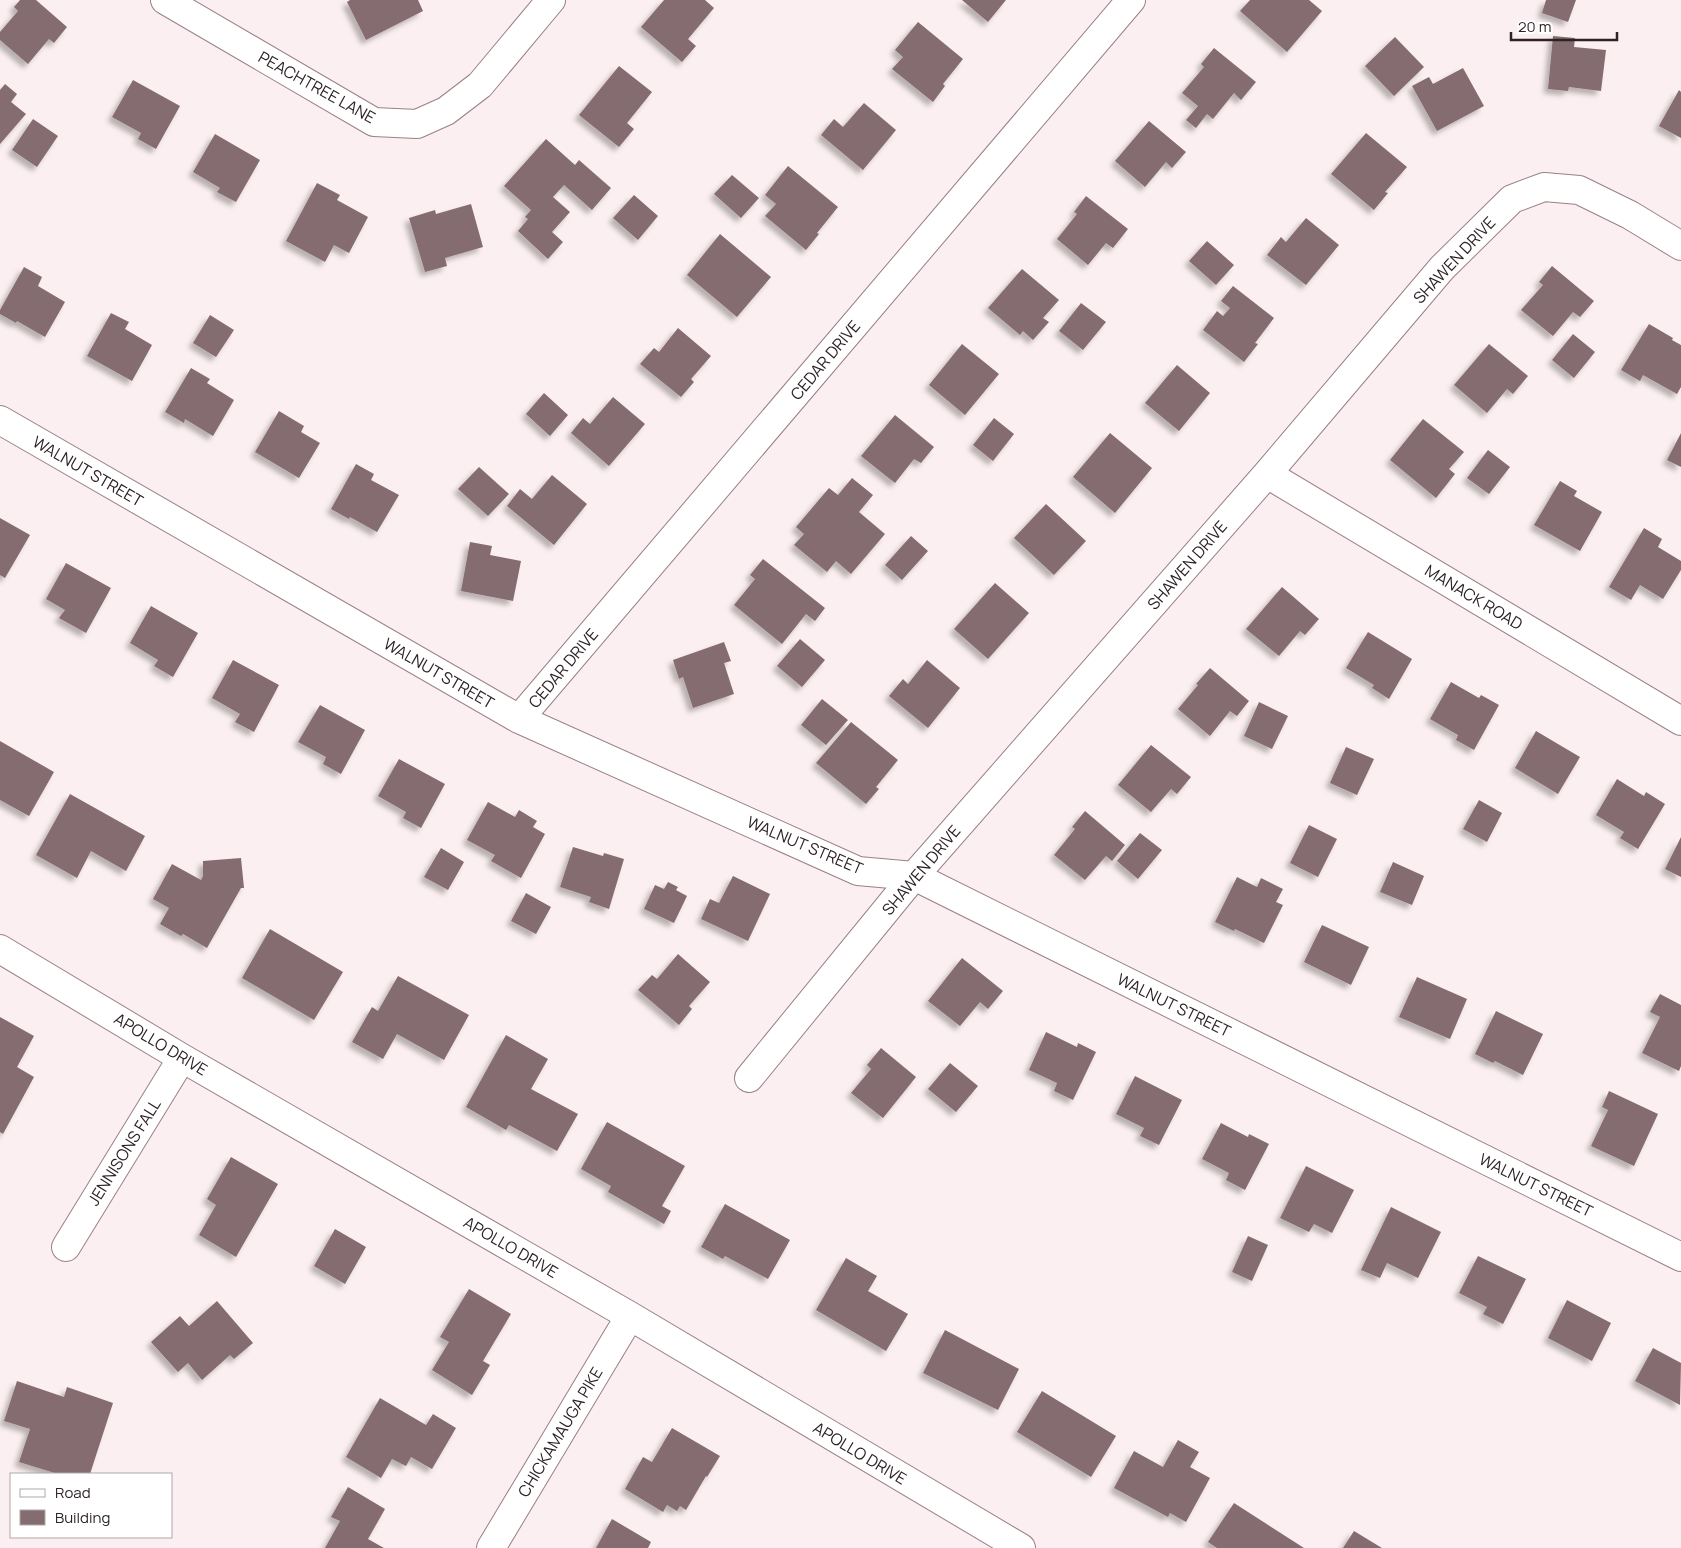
<svg xmlns="http://www.w3.org/2000/svg" width="1681" height="1548" viewBox="0 0 1681 1548" font-family="Manrope,sans-serif">
<defs>
<filter id="shadow"><feDropShadow dx="-4.5" dy="4.5" stdDeviation="2.5" flood-color="#0004"/></filter>
</defs>
<rect width="100%" height="100%" fill="#fbeff1"/>
<path fill="#856c70" filter="url(#shadow)" d="M20,0H36L67,27L54,43L49,39L28,64L0,40V32L18,11L14,7Z
M350,0H418L423,11L366,40L347,2Z
M664,0H705L714,8L688,39L696,46L682,62L641,27Z
M962,0H1006L988,22Z
M1250,0H1309L1322,11L1287,52L1240,11Z
M1546,0H1576L1568,22L1542,13Z
M918,22L963,59L943,84L945,86L933,102L892,69L903,57L895,50Z
M1553,36L1575,38L1574,47L1606,50L1601,91L1569,87L1568,91L1548,89Z
M1395,37L1424,67L1394,96L1365,66Z
M1214,48L1256,82L1241,100L1234,93L1213,119L1207,114L1196,128L1186,120L1198,106L1182,93L1204,67L1201,64Z
M619,66L652,92L627,123L634,129L619,147L579,115Z
M1463,68L1484,106L1437,131L1412,86L1429,77L1433,84Z
M133,80L180,106L156,149L138,139L141,133L112,117Z
M5,84L17,94L11,102L26,114L0,144V90Z
M1679,90L1681,92V138L1659,126Z
M864,103L896,130L863,170L821,135L834,119L843,127Z
M33,119L58,136L37,167L12,150Z
M1149,121L1186,152L1172,168L1166,162L1145,187L1115,161Z
M1366,133L1407,167L1385,192L1388,193L1374,210L1331,174Z
M215,134L260,160L236,202L217,192L220,188L193,172Z
M546,139L575,165L579,160L611,188L592,210L564,185L553,197L570,212L552,232L563,242L548,259L518,231L528,219L525,217L531,210L504,186Z
M788,166L838,207L817,233L819,234L806,250L765,216L776,204L765,195Z
M732,175L759,198L741,218L714,194Z
M317,183L340,195L337,200L368,217L349,253L334,245L325,262L286,241Z
M634,195L658,216L638,240L613,218Z
M1086,196L1128,229L1113,248L1106,243L1088,265L1057,239L1077,214L1074,212Z
M471,204L483,247L445,258L447,266L425,272L409,218L435,210L436,214Z
M1306,218L1339,245L1306,285L1267,255L1281,237L1286,242Z
M720,234L771,277L737,317L687,275Z
M1207,241L1234,265L1216,285L1189,261Z
M1552,266L1594,301L1580,317L1573,312L1553,336L1521,310L1543,285L1539,282Z
M24,267L42,277L38,286L65,302L45,337L17,321L16,323L0,314V310Z
M1022,269L1059,300L1043,318L1049,322L1033,340L1023,331L1020,335L988,308Z
M1233,286L1274,318L1255,343L1258,344L1244,362L1203,330L1217,311L1223,316L1230,308L1221,301Z
M1081,303L1106,322L1083,350L1059,331Z
M111,313L129,322L125,329L152,345L132,381L87,356Z
M210,315L234,330L216,357L193,343Z
M1649,324L1673,338L1672,340L1681,345V387L1677,394L1643,375L1640,381L1621,370Z
M678,328L711,356L691,379L694,382L681,397L640,364L654,348L659,352Z
M1573,334L1595,352L1574,378L1552,360Z
M962,344L999,374L965,415L929,385Z
M1489,344L1528,376L1513,394L1507,389L1487,413L1454,385Z
M1177,365L1210,393L1179,431L1145,403Z
M191,368L210,379L207,383L234,400L213,436L185,419L184,423L165,412Z
M544,393L568,415L550,436L526,414Z
M613,397L645,424L609,466L571,433L583,418L590,424Z
M279,411L304,426L301,432L320,443L299,478L255,452Z
M895,415L934,447L921,463L914,459L895,483L861,456Z
M994,418L1014,434L993,461L973,445Z
M1423,419L1464,452L1449,469L1455,474L1436,498L1390,460Z
M1110,433L1152,468L1115,513L1073,477Z
M1681,433V467L1667,460Z
M1488,450L1510,467L1489,494L1467,478Z
M356,464L374,474L371,480L399,495L377,532L350,517L349,519L331,509Z
M479,467L509,494L488,516L458,489Z
M552,475L587,504L554,545L507,506L520,489L532,499Z
M852,478L873,495L859,512L885,534L851,574L836,561L827,572L794,545L804,534L796,527L829,488L838,495Z
M1560,481L1577,491L1574,496L1602,512L1580,551L1534,525Z
M1046,504L1086,541L1054,575L1014,538Z
M0,518L30,535L5,578L0,575Z
M1644,528L1662,539L1658,547L1681,561V570L1663,599L1640,585L1631,600L1609,587Z
M911,536L928,551L902,580L885,565Z
M470,542L492,546L490,555L521,561L513,601L461,591Z
M763,559L825,608L815,621L806,614L782,644L734,605L755,579L750,575Z
M66,563L111,588L86,633L59,618L65,610L46,599Z
M995,583L1029,613L988,659L954,629Z
M1282,587L1319,619L1305,635L1300,631L1279,656L1246,629Z
M151,606L198,633L173,677L154,666L158,660L130,643Z
M1368,632L1412,659L1389,699L1372,688L1374,685L1346,668Z
M800,639L825,660L802,687L777,666Z
M724,642L731,661L724,663L734,694L693,708L683,677L679,679L673,660Z
M233,660L279,685L254,732L235,722L240,714L212,698Z
M927,660L960,688L928,728L889,696L903,679L908,684Z
M1210,668L1249,701L1237,716L1230,711L1210,736L1178,709L1198,685L1196,684Z
M1451,682L1479,698L1481,695L1499,705L1474,750L1456,740L1458,735L1430,719Z
M822,699L848,720L826,745L801,725Z
M1259,702L1288,716L1272,749L1244,736Z
M320,705L365,730L341,774L323,764L326,757L298,742Z
M851,722L898,760L876,787L879,789L866,804L816,763Z
M1536,731L1580,757L1558,794L1515,768Z
M0,741L54,772L29,816L0,800Z
M1151,745L1191,777L1177,794L1171,789L1151,812L1118,785Z
M1346,747L1374,759L1357,795L1330,783Z
M399,759L445,784L421,828L403,818L406,812L378,796Z
M1617,779L1644,796L1646,792L1665,804L1638,849L1620,838L1624,832L1596,815Z
M70,794L145,836L126,871L91,851L77,878L36,855Z
M1479,800L1502,813L1487,842L1463,829Z
M488,802L515,817L519,810L537,821L533,827L545,834L521,878L491,861L495,855L467,840Z
M1085,811L1125,845L1112,861L1106,856L1085,880L1054,855L1075,829L1072,827Z
M1309,825L1337,839L1318,877L1290,863Z
M1140,833L1162,850L1138,879L1117,861Z
M1681,837V877L1665,869Z
M573,847L603,856L604,853L624,859L609,909L589,902L591,897L560,887Z
M441,848L464,862L448,890L424,877Z
M241,858L244,888H241L207,948L183,934L181,936L160,924L169,908L153,899L172,864L201,880L203,876V861Z
M1393,862L1424,876L1412,905L1380,892Z
M733,876L770,894L748,941L701,919L710,899L719,903Z
M1237,877L1257,887L1261,878L1283,889L1276,902L1283,905L1264,943L1235,929L1234,931L1215,922Z
M668,882L678,887L676,890L687,896L674,923L644,909L655,885L664,889Z
M526,893L551,907L536,934L511,921Z
M1322,925L1369,947L1351,985L1304,962Z
M270,929L343,972L314,1020L242,978Z
M678,954L710,982L689,1006L692,1009L679,1025L638,990L652,975L657,979Z
M962,958L1003,991L988,1009L980,1002L960,1026L928,1001Z
M398,976L469,1015L444,1060L397,1034L383,1059L352,1042L372,1007L378,1011Z
M1417,977L1467,999L1450,1039L1399,1017Z
M1660,994L1681,1005V1066L1679,1071L1642,1053L1660,1017L1650,1012Z
M1496,1011L1543,1034L1523,1075L1495,1061L1493,1063L1475,1054Z
M0,1017L34,1036L17,1067L34,1077L3,1134L0,1132Z
M1046,1032L1077,1047L1078,1043L1096,1052L1073,1100L1054,1091L1057,1083L1029,1070Z
M506,1035L548,1059L531,1089L578,1114L557,1151L509,1125L506,1130L466,1107Z
M881,1048L916,1077L883,1118L851,1093L871,1069L867,1065Z
M950,1063L978,1086L956,1112L928,1089Z
M1135,1076L1182,1100L1159,1145L1140,1136L1144,1128L1116,1114Z
M1609,1091L1658,1114L1634,1166L1591,1146L1608,1110L1602,1107Z
M607,1122L685,1166L662,1206L671,1211L664,1224L608,1192L611,1186L581,1169Z
M1221,1123L1248,1137L1249,1134L1269,1144L1245,1190L1226,1180L1229,1173L1202,1159Z
M231,1157L278,1184L236,1257L199,1235L216,1205L207,1199Z
M1306,1166L1354,1190L1332,1233L1314,1224L1309,1232L1280,1218Z
M725,1204L790,1240L768,1279L725,1256L723,1259L701,1247Z
M1391,1207L1441,1232L1418,1278L1387,1263L1380,1278L1361,1270Z
M335,1229L366,1247L345,1284L314,1266Z
M1248,1236L1268,1245L1252,1281L1232,1272Z
M1478,1256L1526,1279L1503,1324L1483,1314L1487,1307L1459,1293Z
M846,1258L877,1276L868,1291L908,1314L886,1351L816,1310Z
M469,1289L511,1314L483,1361L490,1365L472,1395L432,1370L449,1342L440,1337Z
M1567,1300L1611,1323L1592,1361L1548,1338Z
M217,1301L253,1343L234,1359L230,1355L202,1380L188,1363L178,1372L151,1342L180,1316L189,1326Z
M945,1330L1019,1369L998,1410L923,1373Z
M1653,1348L1681,1363L1680,1405L1635,1381Z
M17,1381L64,1397L67,1387L113,1403L90,1474H58L19,1462L30,1429L4,1421Z
M1042,1391L1116,1436L1091,1477L1017,1432Z
M380,1398L426,1425L433,1414L456,1428L432,1469L411,1457L406,1466L392,1459L381,1478L346,1457Z
M672,1428L720,1456L707,1477L706,1476L686,1510L680,1506L677,1511L667,1505L663,1512L625,1489L643,1457L652,1462Z
M1178,1440L1199,1452L1190,1467L1210,1478L1186,1522L1170,1513L1168,1517L1114,1488L1134,1451L1163,1467Z
M348,1487L385,1509L368,1539L384,1548H325L340,1521L331,1517Z
M1234,1503L1304,1548H1217L1208,1542Z
M612,1519L651,1542L648,1548H596Z
M1354,1531L1382,1548H1343Z"/>
<g fill="none" stroke-linecap="round" stroke-linejoin="round">
<g stroke="#9a8084" stroke-width="30">
<path id="minor" d="M165,0L374,122L417,124L446,111L480,85L551,0
M0,420L519,719L858,871L914,876L1681,1257
M1267,474L1681,721
M519,719L1131,0
M0,949L182,1058L630,1316L1021,1548
M749,1078L914,876L1267,474L1442,268L1512,199L1544,187L1579,190L1630,215L1681,246
M66,1247L182,1058
M491,1548L630,1316"/>
</g>
<use href="#minor" stroke="#fff" stroke-width="28"/>
</g>
<g text-anchor="middle" stroke-width="5" stroke-linejoin="round" paint-order="stroke">
<g font-size="16" fill="#2d2325" stroke="#fff">
<text transform="translate(317 87) rotate(29)" y="6">PEACHTREE LANE</text>
<text transform="translate(1454 260) rotate(-47)" y="6">SHAWEN DRIVE</text>
<text transform="translate(825 360) rotate(-50)" y="6">CEDAR DRIVE</text>
<text transform="translate(88 471) rotate(30)" y="6">WALNUT STREET</text>
<text transform="translate(1187 565) rotate(-49)" y="6">SHAWEN DRIVE</text>
<text transform="translate(1474 597) rotate(31)" y="6">MANACK ROAD</text>
<text transform="translate(563 668) rotate(-50)" y="6">CEDAR DRIVE</text>
<text transform="translate(439 673) rotate(30)" y="6">WALNUT STREET</text>
<text transform="translate(805 845) rotate(23)" y="6">WALNUT STREET</text>
<text transform="translate(921 870) rotate(-50)" y="6">SHAWEN DRIVE</text>
<text transform="translate(1174 1005) rotate(26)" y="6">WALNUT STREET</text>
<text transform="translate(161 1044) rotate(31)" y="6">APOLLO DRIVE</text>
<text transform="translate(124 1152) rotate(-58)" y="6">JENNISONS FALL</text>
<text transform="translate(1536 1185) rotate(26)" y="6">WALNUT STREET</text>
<text transform="translate(511 1247) rotate(30)" y="6">APOLLO DRIVE</text>
<text transform="translate(560 1432) rotate(-59)" y="6">CHICKAMAUGA PIKE</text>
<text transform="translate(860 1453) rotate(31)" y="6">APOLLO DRIVE</text>
</g>
</g>
<rect x="10" y="1473" width="162" height="65" fill="#ffffff" stroke="#aba7a8"/>
<rect x="20" y="1489" width="25" height="8" fill="#ffffff" stroke="#aba7a8"/>
<text x="55" y="1498" font-size="15" fill="#2d2325">Road</text>
<rect x="20" y="1510" width="25" height="15" fill="#856c70" stroke="#aba7a8"/>
<text x="55" y="1523" font-size="15" fill="#2d2325">Building</text>
<path d="M1511 32v8h106v-8" fill="none" stroke="#2d2325" stroke-width="2.5"/>
<text x="1518" y="32" font-size="15" fill="#2d2325" stroke="#ffffff" stroke-width="4" paint-order="stroke">20 m</text>
</svg>
